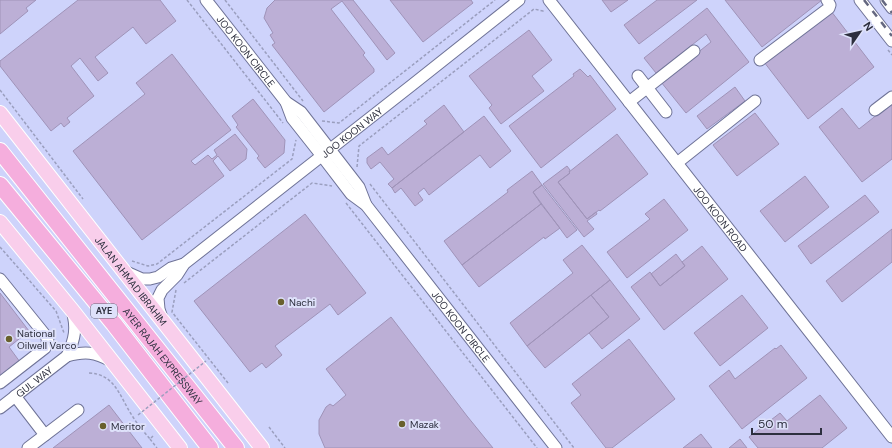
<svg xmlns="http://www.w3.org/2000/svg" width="892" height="448" viewBox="0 0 892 448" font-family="'DM Sans',sans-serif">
<rect width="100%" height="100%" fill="#ced3fb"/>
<path fill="#bcafd6" stroke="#9f93b8" d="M0,0H36L26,8L28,11L0,34Z
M78,0H160L176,21L146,44L133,27L95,57L108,73L98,81L80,58L71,66L94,96L67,118L70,122L64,127L61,123L51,131L0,66V61Z
M275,0H353L395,53L387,60L342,1L331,9L365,53L363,55L374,69V72L324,112L272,45L275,43L270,35L273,33L264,18L267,8Z
M390,0H471L473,3L423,42Z
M602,0H628L611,12Z
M657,0H697L639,44L624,25Z
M725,0H822L762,47Z
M707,8L749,62L686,113L661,82L711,42L706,34L656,73L644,58Z
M831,11L874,67L808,119L764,62Z
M529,30L552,60L532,76L544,91L501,124L489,108L492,105L469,76Z
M172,54L231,130L191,161L195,165L208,155L212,159L217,155L214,150L235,134L247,149L246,159L230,171L218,156L213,161L224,176L142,240L73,151L145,94L136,83Z
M580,69L588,77L590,75L616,109L541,168L509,126L574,76L573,74Z
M735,87L745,101L707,129L697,116Z
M253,99L285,140L284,153L265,168L257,158L259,156L236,127L238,125L232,116Z
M892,103V159L862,182L819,127L842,108L859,129Z
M444,105L464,132L392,188L388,184L394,179L380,162L371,169L367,163V158L382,147L388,155L427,124L424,121Z
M755,113L779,144L737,176L713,145Z
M484,116L511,151L490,168L480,155L429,195L424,188L418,193L423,200L415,206L401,188L395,193L392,188Z
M617,134L648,174L600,211L599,210L587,219L558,182L570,173L569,172Z
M567,166L570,170L569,172L570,173L558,182L587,219L596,212L597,214L587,221L594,229L584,237L543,184Z
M532,171L542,185L533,192L541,204L462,265L444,241L508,192L507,190Z
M805,176L829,207L785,242L760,211Z
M542,185L577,230L567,238L533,192Z
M865,195L879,212L811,264L798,246Z
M664,199L688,230L627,278L607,252L650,219L645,214Z
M541,204L560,228L545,239L544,237L479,287L462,265Z
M305,214L366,293L338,315L330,304L275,346L282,355L266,368L262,363L250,372L194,301Z
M892,229V262L842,302L826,281Z
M582,245L610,280L527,346L510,323L573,273L563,260Z
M702,246L728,279L664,330L631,287L650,272L660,286L685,266L682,262Z
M676,254L685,266L660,286L651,274Z
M610,280L640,319L602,349L589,333L609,317L591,295Z
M0,293L29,331L9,347L20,362L0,378Z
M591,295L609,317L545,368L527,346Z
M742,295L768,328L720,366L694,333Z
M391,317L467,416L493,448H325L319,434V420L326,407L330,404L333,406L346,395L326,369Z
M629,339L675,399L612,448H606L571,403L581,395L572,384Z
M781,345L807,378L742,429L709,386L729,370L735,379L775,348L776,349Z
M820,395L847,428L822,448H758L749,437L780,413L787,421Z
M109,405L142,448H53Z
M701,434L712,448H683Z
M740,439L747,448H729Z"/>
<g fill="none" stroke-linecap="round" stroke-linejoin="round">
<g stroke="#6f7397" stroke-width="13">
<g id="minor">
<path id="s1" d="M206,0L286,102L301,112L359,187L366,205"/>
<path id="s2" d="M549,0L892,437"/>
<path d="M860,0L892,41"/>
<path d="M886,0L892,8"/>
<path d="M760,60L829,8L830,5L827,0"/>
<path d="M638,76L666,112"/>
<path id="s3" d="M286,102L292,118L322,156L351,194L366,205L556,448"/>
<path d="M629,102L694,51"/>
<path d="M875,110L892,97"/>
<path d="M677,163L755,101"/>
<path d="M124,271L142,279H150L158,277L171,268L184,264"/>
<path d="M0,279L46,336L48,341L45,348L0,383"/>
<path id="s4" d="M162,318L159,309L158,298L162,290L177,275L184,264L412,85L519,0"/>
<path d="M67,356C75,339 77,328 72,310"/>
<path d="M15,396L45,435"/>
<path id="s5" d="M0,408L67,356C85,351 95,352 111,361"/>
<path d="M28,448L78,410"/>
</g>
</g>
<g stroke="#fff" stroke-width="16">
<g id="major">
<path id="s6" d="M0,113L262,448"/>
<path d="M0,222L72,310L180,448"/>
</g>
</g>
<g stroke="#fff" stroke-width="18">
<g id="highway">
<path id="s7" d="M0,151L236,448"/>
<path d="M0,185L114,324L210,448"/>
</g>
</g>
<path stroke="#9a9ebe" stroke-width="1.5" stroke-dasharray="3 2" stroke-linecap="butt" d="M187,0L283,123
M225,0L303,101
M888,50L892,55
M0,90L83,199
M322,121L339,123L495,0
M357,167L359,146L534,9L543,11V9
M370,184L574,448
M346,203L537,448
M0,247L56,311L64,333
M132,261L148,266L157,264L292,159L296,140
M184,283L312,183L332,186
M176,290L172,312L228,383
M89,373C116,374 120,398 133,417C138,425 144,432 150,439L153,436
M269,427L285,448
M150,439L157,448"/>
<use href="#minor" stroke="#fff" stroke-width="11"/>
<use href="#major" stroke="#f9ceeb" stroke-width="14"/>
<use href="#highway" stroke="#f5aedd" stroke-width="16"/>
<path stroke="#656880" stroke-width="2.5" stroke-dasharray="7 7" stroke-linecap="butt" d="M864,0L892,36
M882,0L892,13"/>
<path stroke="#9a9ebe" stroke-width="1.5" stroke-dasharray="3 2" stroke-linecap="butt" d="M138,415L206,361"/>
</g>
<g fill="#69602d" stroke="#dee1fa" stroke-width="1.5">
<circle cx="281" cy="302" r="4"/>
<circle cx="9" cy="339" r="4"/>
<circle cx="402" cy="424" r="4"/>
<circle cx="103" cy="426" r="4"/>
</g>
<g text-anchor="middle" stroke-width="4" stroke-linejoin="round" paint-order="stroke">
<rect fill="#dee1fa" stroke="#626476" stroke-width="1" x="91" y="304" width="26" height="14" rx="3"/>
<g font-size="9" font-weight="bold" fill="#2d2f3e">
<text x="104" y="314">AYE</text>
</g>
<g font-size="10" fill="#2d2f3e" stroke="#dee1fa">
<text dy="4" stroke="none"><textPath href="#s1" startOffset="65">JOO KOON CIRCLE</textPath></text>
<text dy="4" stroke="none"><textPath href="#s4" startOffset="277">JOO KOON WAY</textPath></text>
<text dy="4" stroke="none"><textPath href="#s2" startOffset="278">JOO KOON ROAD</textPath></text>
<text dy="4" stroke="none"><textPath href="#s6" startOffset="213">JALAN AHMAD IBRAHIM</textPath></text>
<text dy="4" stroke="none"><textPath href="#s3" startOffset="286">JOO KOON CIRCLE</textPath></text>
<text dy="4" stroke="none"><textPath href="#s7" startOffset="262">AYER RAJAH EXPRESSWAY</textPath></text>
<text dy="4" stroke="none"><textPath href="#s5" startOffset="43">GUL WAY</textPath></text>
</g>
<g font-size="10" fill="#2d2f3e" stroke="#dee1fa" text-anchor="start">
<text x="289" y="306">Nachi</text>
<text x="17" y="337">National<tspan x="17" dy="12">Oilwell Varco</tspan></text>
<text x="410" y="428">Mazak</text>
<text x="111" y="430">Meritor</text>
</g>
</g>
<g transform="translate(860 32) rotate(56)" stroke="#dee1fa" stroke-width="3" paint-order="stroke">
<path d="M0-3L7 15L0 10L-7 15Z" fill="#2d2f3e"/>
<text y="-6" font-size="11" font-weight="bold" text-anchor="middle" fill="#2d2f3e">N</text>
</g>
<path d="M752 428v6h69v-6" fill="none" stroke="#2d2f3e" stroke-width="2"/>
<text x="758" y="428" font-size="12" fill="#2d2f3e" stroke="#dee1fa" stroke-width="3" paint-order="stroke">50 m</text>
</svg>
